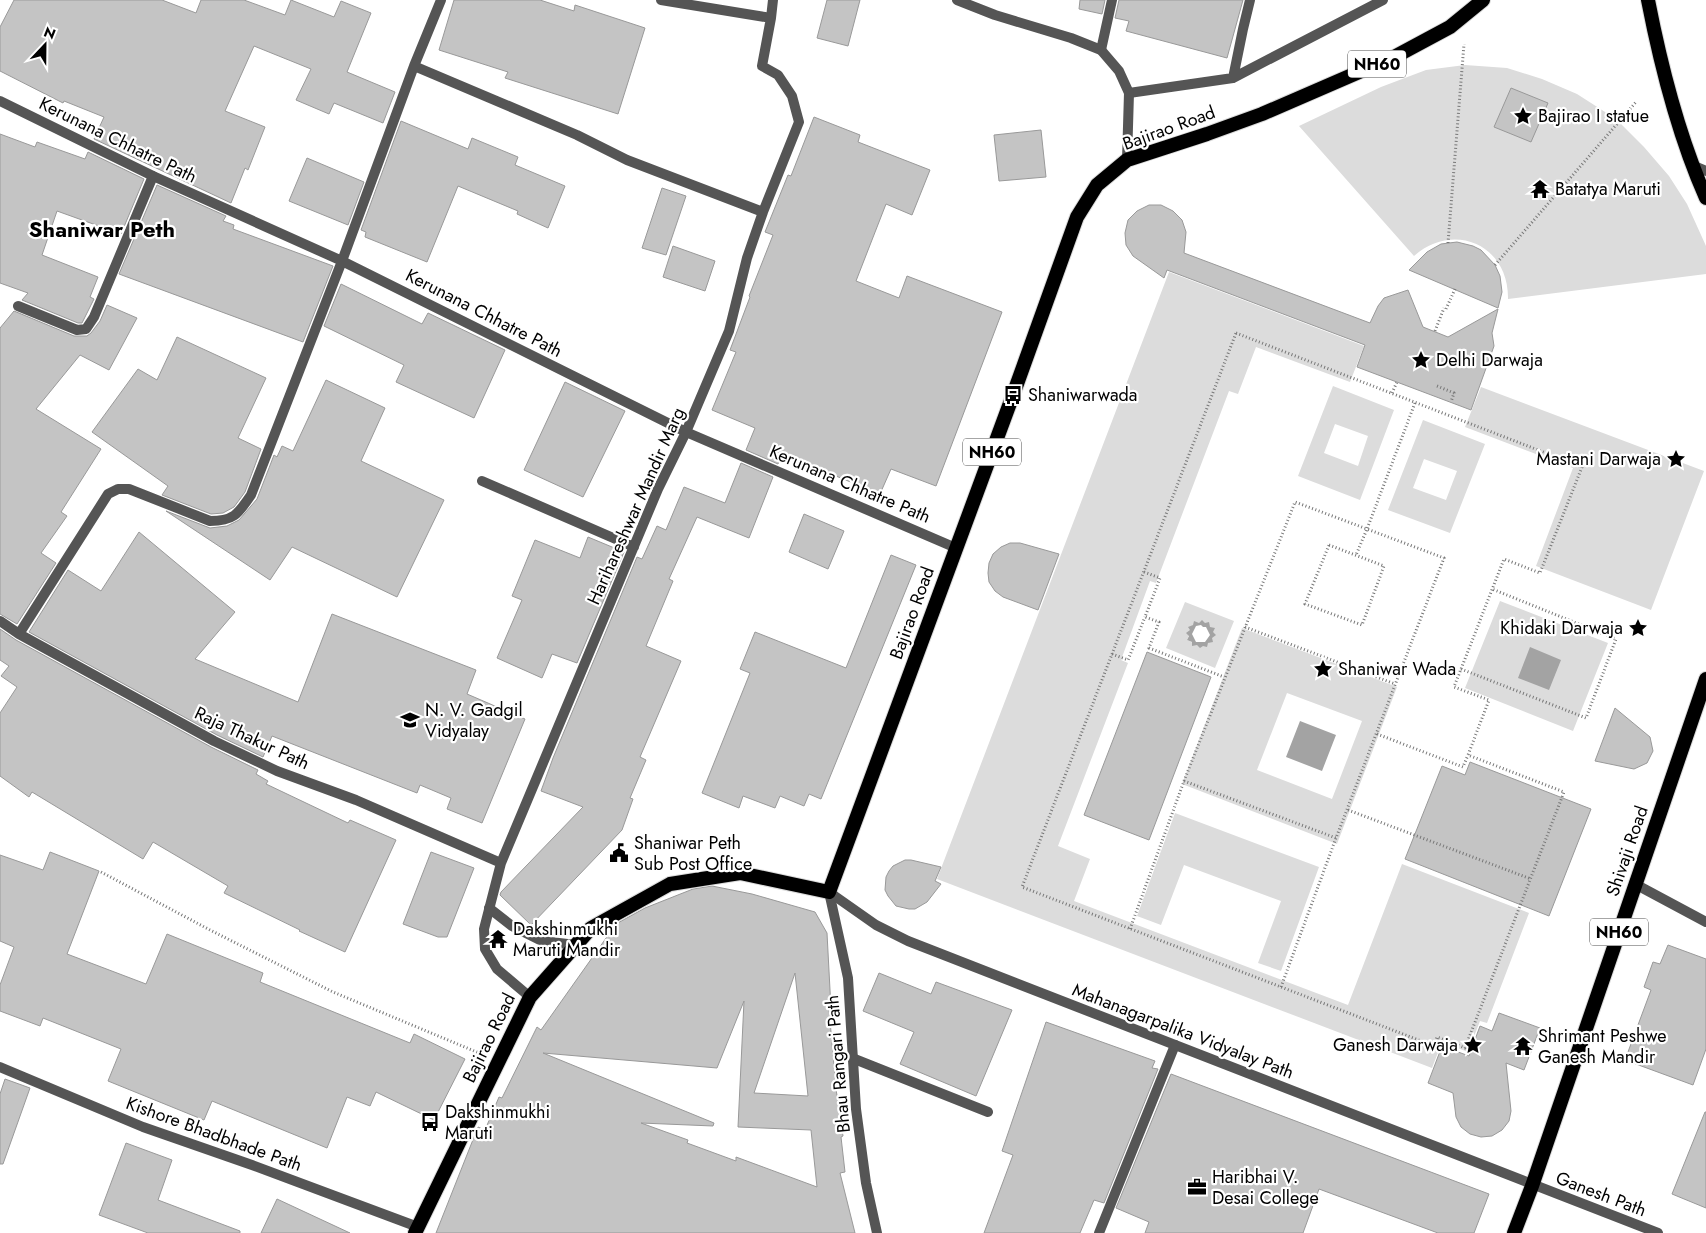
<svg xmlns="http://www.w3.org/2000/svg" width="1706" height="1233" viewBox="0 0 1706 1233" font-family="Jost,sans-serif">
<rect width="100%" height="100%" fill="#fff"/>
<path fill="#dcdcdc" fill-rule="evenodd" d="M1465,65L1507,68L1542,79L1577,94L1616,119L1644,147L1669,176L1687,204L1706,246V274L1508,299C1509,245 1454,221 1414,256L1299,126L1381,87L1426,70Z
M1169,272L1364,346L1350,382L1256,347L1238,394L1229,391L1156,583L1150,581L1121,660L1128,663L1058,846L1090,859L1074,901L1348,1005L1402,864L1529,913L1487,1023L1480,1021L1468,1052L1442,1042L1432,1068L937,879Z
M1333,386L1394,410L1360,500L1298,476ZM1335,424L1368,436L1358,466L1324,453Z
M1481,387L1704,471L1651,610L1536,566L1573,468L1465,427Z
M1423,420L1485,444L1450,533L1388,510ZM1424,459L1457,471L1446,500L1413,488Z
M1500,601L1608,643L1573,731L1465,688Z
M1185,602L1234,621L1215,668L1166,648ZM1199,623C1217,624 1216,643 1202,646C1197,646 1192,642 1187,640L1193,625Z
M1242,628L1397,687L1337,844L1182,784ZM1287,693L1362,721L1332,799L1257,770Z
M1175,813L1319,867L1281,971L1258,963L1281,901L1184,865L1161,925L1137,916Z"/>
<path fill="#a3a3a3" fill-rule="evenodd" d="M1202,620L1205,623L1209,622L1210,627L1215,628L1213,632L1216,635L1212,638L1213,642L1208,643L1207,647L1203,646L1200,648L1197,645L1192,646V642L1187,640L1189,636L1186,633L1190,630L1188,627L1193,625L1194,621L1199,623ZM1201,625L1203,627H1206L1210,635L1205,642H1196L1192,634L1196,626Z
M1530,647L1561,660L1549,690L1518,678Z
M1300,721L1336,735L1322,771L1286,757Z"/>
<path fill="#c4c4c4" stroke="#999" fill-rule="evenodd" d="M14,0H162L196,13L201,0H244L285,15L291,0L334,17L341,1L371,13L347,72L395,92L383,123L334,103L329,114L296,100L311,69L254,46L225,111L265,127L248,170L245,168L231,203L94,139L104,117L64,101L63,103L0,71V27Z
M454,0H540L574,11L575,5L645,28L618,114L505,78L508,72L439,50Z
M827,0H860L848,46L817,38Z
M1080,0H1105L1102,14L1079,9Z
M1119,0H1243L1227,58L1126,31L1129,21L1115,18Z
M1511,88L1548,103L1531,142L1494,127Z
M814,117L860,135L858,142L930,170L912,215L886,204L856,281L899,298L907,276L1002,312L936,486L891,469L880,494L782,454L778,464L746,450L755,428L712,410L736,352L730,350L750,297L749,296L773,235L765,232L788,175L791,176Z
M401,121L468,149L472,138L518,157L515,165L565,186L548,228L517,214L518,211L458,186L427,262L365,237L366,232L361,230Z
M1041,130L1046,177L999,181L994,135Z
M0,134L35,147L37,142L85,159L88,152L144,179L121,234L57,211L42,255L98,277L90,297L94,299L82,323H78L22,300L28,293L0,283Z
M307,158L364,182L348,225L289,201Z
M157,185L226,216L223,221L234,225L233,229L333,266L303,342L119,274Z
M662,188L686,196L666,255L642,248Z
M1149,205H1161L1173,211L1182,220L1186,232L1184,253L1370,323L1378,306L1384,298L1408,290L1423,327L1448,337L1498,309L1492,333L1494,346L1471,410L1357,367L1365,345L1167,270L1164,278L1133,256L1126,245L1125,233L1128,220L1137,211Z
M1457,242L1473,246L1481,250L1495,265L1500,276L1502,292L1498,308L1409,270L1427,252L1441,244Z
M673,246L715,261L705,291L663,277Z
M341,284L422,324L428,313L505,350L474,418L396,382L404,365L324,326Z
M107,305L137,318L109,370L80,355L36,409L101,449L61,512L67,516L41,553L56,563L17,624L0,614V328L14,311L74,336H87L91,333L100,321Z
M177,337L266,378L238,438L261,449L245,492L234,507L223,513L211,514L162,495L168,486L92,432L138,369L157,380Z
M326,380L385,408L361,461L444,500L397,597L292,547L270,580L166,511L210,528L227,526L239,520L257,499L274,455L277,457L282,446L293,451Z
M565,382L625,411L583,497L524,470Z
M741,463L773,477L749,538L697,517L669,579L673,581L646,646L681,661L640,757L646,760L630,798L633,799L622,830L531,925L500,895L501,892L583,807L541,791L553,758L637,557L642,559L657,526L666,530L684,487L725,503Z
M804,514L844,531L828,569L789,552Z
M139,532L235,612L195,659L298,702L332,614L476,670L467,694L525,719L482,823L447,809L451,798L420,785L417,793L272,736L263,757L217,735L29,632L68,570L101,591Z
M588,537L624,552L577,663L552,654L542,678L497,658L522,600L512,596L535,540L580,558Z
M1010,543H1020L1059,554L1038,610L1003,597L995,591L989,582L988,573L989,563L993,554L1001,547Z
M891,555L916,565L821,799L809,794L804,806L780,796L775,808L743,796L739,808L702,793L750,673L740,669L755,632L846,668Z
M0,629L16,640L211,747L258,770L256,774L268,781L266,784L348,823L350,820L396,840L345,952L299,931L300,930L224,893L228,886L153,842L143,859L32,792L29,797L0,776V713L17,687L1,676L9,666L0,660Z
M1147,652L1211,677L1149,840L1084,815Z
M1615,708L1650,737L1653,751L1647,763L1634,769L1595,761Z
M1470,762L1591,809L1549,916L1405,859L1442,766L1465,775Z
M50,852L99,871L67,954L146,984L167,934L263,973L260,982L410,1043L414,1034L465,1059L434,1120L376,1092L370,1106L347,1097L327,1148L212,1101L204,1120L108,1081L121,1049L43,1018L40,1026L0,1011V985L14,947L0,941V855L43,870Z
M431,852L474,868L447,937H438L403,924Z
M905,860H911L941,867L935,881L941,884L927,902L915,909H909L896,906L888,896L885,890L886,877L889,871L893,866Z
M712,886L752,894L815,912L827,933L831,1009H829L836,1089L843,1136L841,1137L845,1172L840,1173L855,1233H436L478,1127L485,1130L499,1097L502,1098L537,1027L541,1030L616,924L645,908L693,889ZM795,973L808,1096L754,1093ZM744,1001L738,1127L811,1130L817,1187L736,1157V1161L687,1143L688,1140L641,1123L713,1126L714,1123L543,1053L717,1068Z
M1668,945L1706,959V1049L1693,1085L1625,1060L1651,990L1644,987L1653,962L1660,964Z
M879,973L931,994L936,982L1012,1010L976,1096L900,1064L914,1032L863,1011Z
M1499,1013L1540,1028L1524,1070L1506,1063L1511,1111L1509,1121L1502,1130L1492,1136L1481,1137L1470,1134L1461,1127L1456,1117L1453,1093L1428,1083L1442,1046L1469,1056L1480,1026L1492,1031Z
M1046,1022L1155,1061L1152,1068L1158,1069L1104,1203L1094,1200L1080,1233H984L1013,1155L1002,1151Z
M1171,1074L1489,1194L1474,1233H1438L1319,1189L1303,1233H1145L1149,1222L1116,1208Z
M5,1079L30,1088L3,1164H0V1094Z
M1705,1112H1706V1208L1672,1194Z
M126,1143L172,1160L158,1200L240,1231V1233H148L99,1215Z
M277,1199L350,1233H261Z"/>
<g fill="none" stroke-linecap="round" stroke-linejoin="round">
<g stroke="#dbdbdb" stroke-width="16">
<path id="trunk" d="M1648,0C1661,67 1678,135 1706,198
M415,1233L530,997L591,928L670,884L740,873L829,892L1013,395L1077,217L1097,185L1127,160L1207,134L1262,114L1396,56L1450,27L1483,0
M1514,1233L1532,1186L1706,679"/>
</g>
<path stroke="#777" stroke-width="3" stroke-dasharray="1 2.5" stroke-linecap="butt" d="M1448,243L1464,44
M1495,265L1636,102
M1446,309L1455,289
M1435,331L1444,308
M1236,333L1582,467L1540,573L1504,559L1454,687L1489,700L1468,755L1564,792L1465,1048L1437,1037L1434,1046L1022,887Z
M1437,386L1454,393L1451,402
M1392,393L1397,382
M1329,545L1384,566L1362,625L1305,604Z
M1144,572L1160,578L1145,617L1159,622L1149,648L1224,677
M1245,627L1395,684
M1112,654L1128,660L1145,617
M1461,669L1586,718L1616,639L1492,589
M1377,734L1463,767L1468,755
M1184,781L1336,838
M1348,810L1531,879
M101,872L210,930L333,992L479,1053
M1130,929L1184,781L1295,502L1367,529L1415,403
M1281,987L1336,838L1444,558L1367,529L1356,555"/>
<path stroke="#555" stroke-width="10" d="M18,306L77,330L86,329L94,317L153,176
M489,908L512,926L542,941L576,945
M852,1058L988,1112
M1099,1233L1175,1045"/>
<path stroke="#555" stroke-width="10" d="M661,0L771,18L773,0
M1101,50L1112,0
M414,66L577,135L627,160L763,212
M1233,78L1243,29L1250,0
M1129,93L1233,78L1383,0
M0,101L153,176L342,261L686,432L956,548
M1692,165L1706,171
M482,481L634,547
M0,621L19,634L214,741L277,771L356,800L501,863
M19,634L108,494L118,489H129L210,521C234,521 238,514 251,495L342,261L414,66L441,0
M1635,884L1706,922
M829,892L848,978L856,1109L866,1183L877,1233
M530,997L497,969L485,949L484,929L501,863L658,489L686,432L729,331L747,258L763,212L799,122L792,96L778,75L762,66L771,18
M0,1067L143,1127L252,1165L418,1227"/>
<path stroke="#555" stroke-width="10" d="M957,0L995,15L1071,38L1101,50L1119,71L1129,93L1127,160
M829,892L876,925L908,941L1658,1233"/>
<use href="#trunk" stroke="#000" stroke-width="14"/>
</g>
<defs>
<g id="sight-bare" transform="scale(1.5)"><path d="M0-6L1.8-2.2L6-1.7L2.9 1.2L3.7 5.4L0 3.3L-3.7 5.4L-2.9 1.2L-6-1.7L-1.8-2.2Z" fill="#000" stroke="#fff" stroke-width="2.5" paint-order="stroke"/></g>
<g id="temple-bare" transform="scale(1.5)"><path d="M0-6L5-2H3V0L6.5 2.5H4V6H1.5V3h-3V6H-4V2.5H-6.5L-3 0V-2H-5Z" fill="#000" stroke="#fff" stroke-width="2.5" paint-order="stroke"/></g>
<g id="bus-bare" transform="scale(1.5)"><path d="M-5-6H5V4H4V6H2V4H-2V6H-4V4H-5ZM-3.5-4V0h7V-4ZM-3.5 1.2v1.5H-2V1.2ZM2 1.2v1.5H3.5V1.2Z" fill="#000" stroke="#fff" stroke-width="2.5" paint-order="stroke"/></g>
<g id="school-bare" transform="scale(1.5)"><path d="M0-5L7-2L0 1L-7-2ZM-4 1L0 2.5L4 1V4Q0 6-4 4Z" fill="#000" stroke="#fff" stroke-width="2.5" paint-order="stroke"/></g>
<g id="civic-bare" transform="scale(1.5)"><path d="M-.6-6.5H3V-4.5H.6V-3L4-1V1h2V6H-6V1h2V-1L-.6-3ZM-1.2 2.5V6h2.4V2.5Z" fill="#000" stroke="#fff" stroke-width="2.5" paint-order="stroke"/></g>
<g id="office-bare" transform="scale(1.5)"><path d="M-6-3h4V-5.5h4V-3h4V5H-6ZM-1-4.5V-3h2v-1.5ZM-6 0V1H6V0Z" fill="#000" stroke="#fff" stroke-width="2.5" paint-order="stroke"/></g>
</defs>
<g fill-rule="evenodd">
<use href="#sight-bare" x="1523" y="116"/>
<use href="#temple-bare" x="1540" y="189"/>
<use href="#sight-bare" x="1421" y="360"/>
<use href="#bus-bare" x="1013" y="395"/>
<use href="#sight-bare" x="1676" y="459"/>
<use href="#sight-bare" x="1638" y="628"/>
<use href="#sight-bare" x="1323" y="669"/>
<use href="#school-bare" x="410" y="720"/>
<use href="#civic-bare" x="619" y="853"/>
<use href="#temple-bare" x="498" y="939"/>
<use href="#sight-bare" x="1473" y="1045"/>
<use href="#temple-bare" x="1523" y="1046"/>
<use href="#bus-bare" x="430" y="1122"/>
<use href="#office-bare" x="1197" y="1187"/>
</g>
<g text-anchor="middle" stroke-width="4.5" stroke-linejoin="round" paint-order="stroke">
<g fill="#fff" stroke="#4c4c4c" stroke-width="1">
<rect x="1348" y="50.5" width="58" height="27" rx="4"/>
<rect x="963" y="438.5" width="58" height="27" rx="4"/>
<rect x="1590" y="918.5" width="58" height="27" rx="4"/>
</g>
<g font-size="16" font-weight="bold" fill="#000">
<text x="1377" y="70">NH60</text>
<text x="992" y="458">NH60</text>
<text x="1619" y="938">NH60</text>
</g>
<g font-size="18" fill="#000" stroke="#fff" text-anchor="start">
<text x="1538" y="122">Bajirao I statue</text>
<text x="1555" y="195">Batatya Maruti</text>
<text x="1436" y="366">Delhi Darwaja</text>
<text x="1028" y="401">Shaniwarwada</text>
<text x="1661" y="465" text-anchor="end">Mastani Darwaja</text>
<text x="1623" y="634" text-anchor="end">Khidaki Darwaja</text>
<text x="1338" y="675">Shaniwar Wada</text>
<text x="425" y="716">N. V. Gadgil<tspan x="425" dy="21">Vidyalay</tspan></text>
<text x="634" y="849">Shaniwar Peth<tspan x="634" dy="21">Sub Post Office</tspan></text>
<text x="513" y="935">Dakshinmukhi<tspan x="513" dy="21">Maruti Mandir</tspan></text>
<text x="1538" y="1042">Shrimant Peshwe<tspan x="1538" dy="21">Ganesh Mandir</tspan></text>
<text x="1458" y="1051" text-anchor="end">Ganesh Darwaja</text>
<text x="445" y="1118">Dakshinmukhi<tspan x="445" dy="21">Maruti</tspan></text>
<text x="1212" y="1183">Haribhai V.<tspan x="1212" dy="21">Desai College</tspan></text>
</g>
<g font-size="18" fill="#000" stroke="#fff">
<text transform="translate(1169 128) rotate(-20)" y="6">Bajirao Road</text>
<text transform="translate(118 140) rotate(26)" y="6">Kerunana Chhatre Path</text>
<text transform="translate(484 313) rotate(27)" y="6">Kerunana Chhatre Path</text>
<text transform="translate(850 484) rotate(23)" y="6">Kerunana Chhatre Path</text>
<text transform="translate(636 506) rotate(-66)" y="6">Harihareshwar Mandir Marg</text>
<text transform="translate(912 613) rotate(-70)" y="6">Bajirao Road</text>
<text transform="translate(252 738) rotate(25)" y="6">Raja Thakur Path</text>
<text transform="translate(1627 851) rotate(-71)" y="6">Shivaji Road</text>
<text transform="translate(1183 1031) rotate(21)" y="6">Mahanagarpalika Vidyalay Path</text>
<text transform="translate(489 1038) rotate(-64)" y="6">Bajirao Road</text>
<text transform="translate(838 1064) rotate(-95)" y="6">Bhau Rangari Path</text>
<text transform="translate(214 1134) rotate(20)" y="6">Kishore Bhadbhade Path</text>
<text transform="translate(1601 1194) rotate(21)" y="6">Ganesh Path</text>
</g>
<g font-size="22" font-weight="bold" fill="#000" stroke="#fff">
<text x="102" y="237">Shaniwar Peth</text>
</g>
</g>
<g transform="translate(45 45) rotate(22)" stroke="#ffffff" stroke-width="4" paint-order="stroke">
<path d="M0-4L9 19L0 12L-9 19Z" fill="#000000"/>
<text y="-8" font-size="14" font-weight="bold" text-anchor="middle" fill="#000000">N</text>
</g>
</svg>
